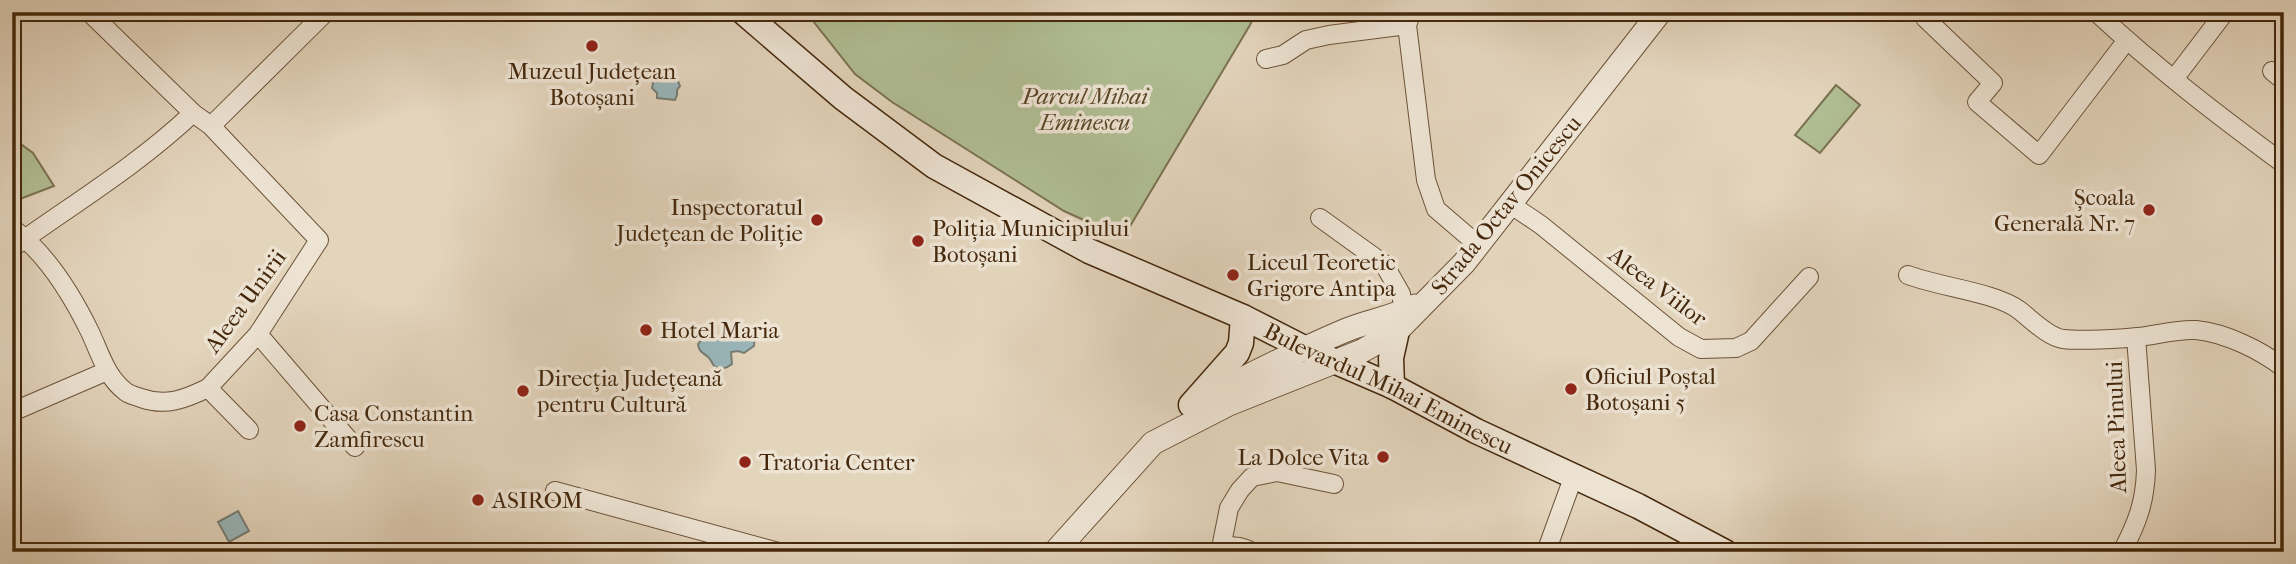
<svg xmlns="http://www.w3.org/2000/svg" width="2296" height="564" viewBox="0 0 2296 564" font-family="'IM FELL French Canon',serif">
<rect width="100%" height="100%" fill="#e3d4bc"/>
<filter id="stains"><feTurbulence type="fractalNoise" baseFrequency=".00286" numOctaves="4"/><feColorMatrix values="0 0 0 0 .2 0 0 0 0 .09 0 0 0 0 .02 0 0 0 .5 -.17"/></filter>
<radialGradient id="worn" r=".72"><stop offset=".6" stop-color="#630" stop-opacity="0"/><stop offset="1" stop-color="#630" stop-opacity=".3"/></radialGradient>
<path fill="#b0bd93" stroke="#7a7250" stroke-width="2" d="M806,12H1256L1250,25L1123,238L1064,211L892,102L855,74Z
M1836,85L1860,105L1820,153L1795,135Z
M18,142L33,153L54,186L12,202V147Z"/>
<path fill="#99b6ba" stroke="#777d74" stroke-width="2" d="M665,73L676,76L680,86L677,90V95L675,100L657,98V93L652,88L655,75L663,76Z
M746,328L755,335L754,346L744,353L738,351L731,352L732,364C726,369 722,369 715,367C712,364 711,359 708,357C702,352 699,352 698,344C706,333 714,340 725,339L739,329Z
M238,511L249,531L229,542L218,522Z"/>
<g fill="none" stroke-linecap="round" stroke-linejoin="round">
<g stroke="#6c5338" stroke-width="20">
<path id="minor" d="M89,12L193,113L211,126L319,240L258,334L208,388
M1412,12L1407,25L1426,180L1436,209L1478,245
M2096,12C2155,67 2219,116 2284,164
M1925,18L1993,83L1977,102L2039,155L2127,40
M1266,59L1283,55L1306,40L1329,35L1407,25
M2272,71L2284,81
M2174,79L2225,12
M211,126L326,12
M1510,204L1541,225L1679,337L1701,349L1736,348L1751,341L1809,277
M1320,218L1384,264L1401,294L1404,311
M12,228C46,253 72,295 90,332C100,353 106,377 126,392C130,395 136,396 141,398C166,407 185,399 208,388L249,430
M12,248C73,204 138,165 193,113
M1908,275C1939,287 1995,292 2019,310C2031,319 2048,337 2063,339C2080,341 2120,339 2138,337C2157,335 2177,329 2196,330C2226,333 2260,350 2284,368
M258,334L355,447
M12,412L107,371
M555,491L778,552
M1221,548L1229,508L1240,490L1252,477L1277,472L1334,484
M1216,552C1228,544 1241,545 1252,552
M1546,552L1573,478
M2122,552C2137,523 2145,503 2146,470L2136,337"/>
</g>
<g stroke="#6c5338" stroke-width="25">
<path id="tertiary" d="M1194,404C1243,378 1292,353 1344,331C1367,321 1392,318 1415,306
M1055,552L1153,443L1229,404L1362,351L1397,331L1464,263L1660,12"/>
</g>
<g stroke="#45280c" stroke-width="27">
<g id="secondary">
<path id="s1" d="M743,12L843,98L934,166L1089,251L1243,317L1304,348L1392,386L1476,431L1638,506L1725,552"/>
<path d="M1392,386L1391,358L1397,331"/>
<path d="M1191,405L1237,353L1241,343L1243,317"/>
</g>
</g>
<use href="#minor" stroke="#ede3d3" stroke-width="18"/>
<use href="#tertiary" stroke="#ede3d3" stroke-width="23"/>
<use href="#secondary" stroke="#ede3d3" stroke-width="24"/>
</g>
<g fill="#8f2418" stroke="#ede3d3" stroke-width="2.5">
<circle cx="592" cy="46" r="7"/>
<circle cx="2149" cy="210" r="7"/>
<circle cx="817" cy="220" r="7"/>
<circle cx="918" cy="241" r="7"/>
<circle cx="1233" cy="275" r="7"/>
<circle cx="646" cy="330" r="7"/>
<circle cx="1571" cy="389" r="7"/>
<circle cx="523" cy="391" r="7"/>
<circle cx="300" cy="426" r="7"/>
<circle cx="1383" cy="457" r="7"/>
<circle cx="745" cy="462" r="7"/>
<circle cx="478" cy="500" r="7"/>
</g>
<g text-anchor="middle" stroke-width="7" stroke-linejoin="round" paint-order="stroke">
<g font-size="23" fill="#45280c" stroke="#ede3d3" text-anchor="start">
<text x="592" y="79" text-anchor="middle">Muzeul Județean<tspan x="592" dy="26">Botoșani</tspan></text>
<text x="2135" y="205" text-anchor="end">Școala<tspan x="2135" dy="26">Generală Nr. 7</tspan></text>
<text x="803" y="215" text-anchor="end">Inspectoratul<tspan x="803" dy="26">Județean de Poliție</tspan></text>
<text x="932" y="236">Poliția Municipiului<tspan x="932" dy="26">Botoșani</tspan></text>
<text x="1247" y="270">Liceul Teoretic<tspan x="1247" dy="26">Grigore Antipa</tspan></text>
<text x="660" y="338">Hotel Maria</text>
<text x="1585" y="384">Oficiul Poștal<tspan x="1585" dy="26">Botoșani 5</tspan></text>
<text x="537" y="386">Direcția Județeană<tspan x="537" dy="26">pentru Cultură</tspan></text>
<text x="314" y="421">Casa Constantin<tspan x="314" dy="26">Zamfirescu</tspan></text>
<text x="1369" y="465" text-anchor="end">La Dolce Vita</text>
<text x="759" y="470">Tratoria Center</text>
<text x="492" y="508">ASIROM</text>
</g>
<g font-size="23" font-style="italic" fill="#5a4627" stroke="#ede3d3">
<text x="1085" y="104">Parcul Mihai<tspan x="1085" dy="26">Eminescu</tspan></text>
</g>
<g font-size="23" fill="#45280c" stroke="#ede3d3">
<text transform="translate(1506 205) rotate(-51)" y="8">Strada Octav Onicescu</text>
<text transform="translate(1658 286) rotate(37)" y="8">Aleea Viilor</text>
<text transform="translate(245 301) rotate(-54)" y="8">Aleea Unirii</text>
<text dy="8" stroke="none"><textPath href="#s1" startOffset="752">Bulevardul Mihai Eminescu</textPath></text>
<text transform="translate(2116 427) rotate(-92)" y="8">Aleea Pinului</text>
</g>
</g>
<rect width="2296" height="564" fill="none" stroke="#e3d4bc" stroke-width="42"/>
<rect x="14" y="14" width="2268" height="536" fill="none" stroke="#45280c" stroke-width="3.5"/>
<rect x="21" y="21" width="2254" height="522" fill="none" stroke="#45280c" stroke-width="2"/>
<rect width="100%" height="100%" filter="url(#stains)"/>
<rect width="100%" height="100%" fill="url(#worn)"/>
</svg>
